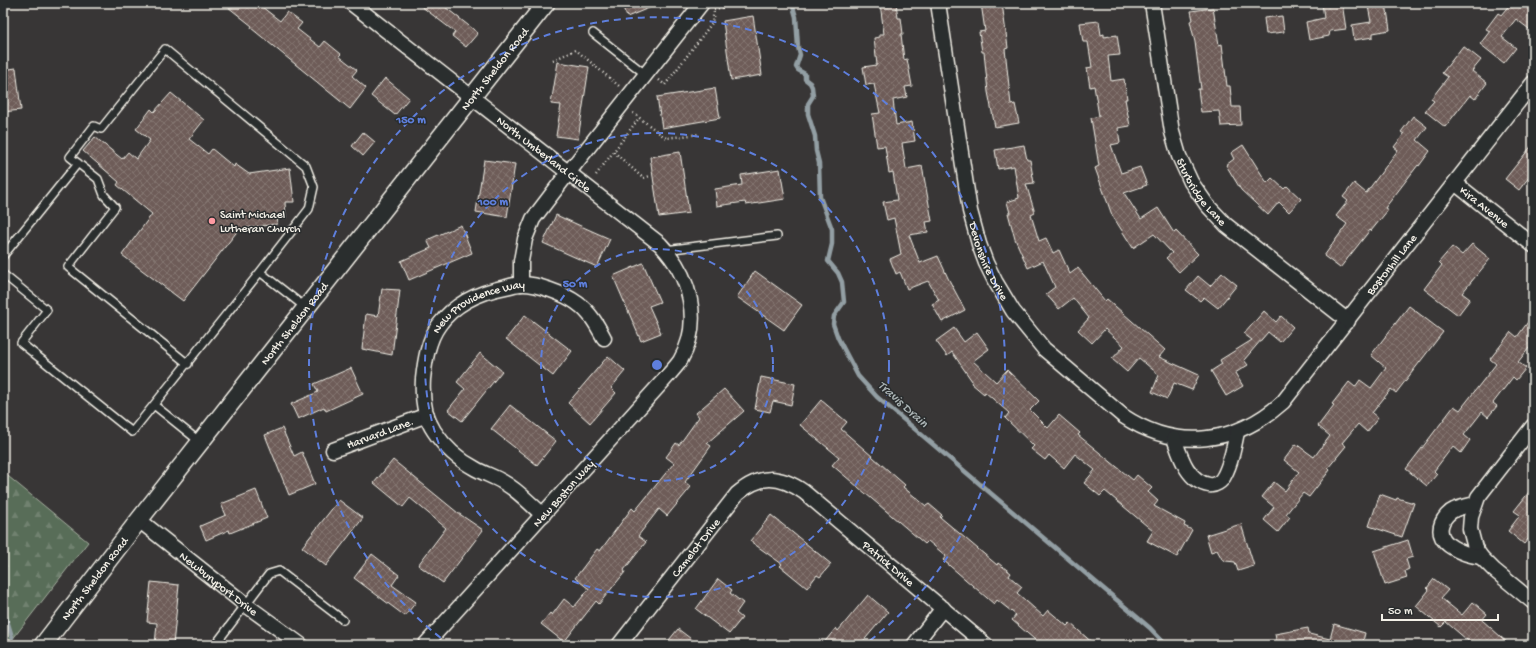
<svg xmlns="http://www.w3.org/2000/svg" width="1536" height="648" viewBox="0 0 1536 648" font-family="'Gochi Hand',sans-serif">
<defs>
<pattern id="forest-firs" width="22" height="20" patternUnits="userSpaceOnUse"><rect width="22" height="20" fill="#586d58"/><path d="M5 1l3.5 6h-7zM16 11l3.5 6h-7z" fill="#718270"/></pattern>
<pattern id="building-cross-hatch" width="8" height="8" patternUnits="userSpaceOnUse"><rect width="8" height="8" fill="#6e5c58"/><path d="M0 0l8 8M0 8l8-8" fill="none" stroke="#837470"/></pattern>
</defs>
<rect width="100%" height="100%" fill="#383636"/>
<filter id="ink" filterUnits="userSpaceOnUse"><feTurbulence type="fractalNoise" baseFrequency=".025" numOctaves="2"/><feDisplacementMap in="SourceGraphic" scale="8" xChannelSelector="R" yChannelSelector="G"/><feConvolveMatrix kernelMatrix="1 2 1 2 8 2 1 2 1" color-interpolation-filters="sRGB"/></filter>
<g filter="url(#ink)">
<path fill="url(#forest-firs)" stroke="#a6afa0" d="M3,472L88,542L8,645H3Z"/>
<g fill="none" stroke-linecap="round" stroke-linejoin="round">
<path stroke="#939fa4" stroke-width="4.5" d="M792,3L796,17L798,47L800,55L796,67L798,70L805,74V79L810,83L812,87L813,96L808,104V114L815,136L816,151L819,163L820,197L832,229V244L828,261L838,273L842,282L844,302L834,316L833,324L838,338L858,376L877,397L1150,628L1166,645
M3,611L6,617L12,637"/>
</g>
<path fill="url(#building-cross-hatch)" stroke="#f4f1e8" d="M223,3H257L280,21L287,12L302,23L297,29L320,47L325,41L341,54L339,56L357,70L352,76L366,88L350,109L251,28L252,26Z
M417,3H440L478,33L466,47L452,36L455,32Z
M621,3H661L627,17Z
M880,3H896L898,18H901L903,34H901L904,60L907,59L912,86L905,87L907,97L893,100L896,125L912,122L915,141L902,143L906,169L922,166L932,221L926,222L928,232L909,235L920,263L938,256L948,278L965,310L942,322L932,304L939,300L928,281L907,289L900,272L896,274L890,259L901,254L894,218L887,220L883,202L897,200L893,172L889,173L885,146L877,147L872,114L880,113L874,84L866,85L863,67L877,65L874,38L880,37V34H884Z
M981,3H1002L1008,48L1005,49L1011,105L1015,104L1019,123L995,127L988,92L984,52H982L979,32L985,31Z
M1322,3H1342L1346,29L1330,31L1329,36L1309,40L1306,22L1324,18Z
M1386,3L1390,30L1373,33V37L1354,40L1352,25L1371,22L1368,6Z
M1511,3H1533V32L1516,19L1502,37L1516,48L1504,63L1480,44L1490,31L1486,29L1498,13L1501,15Z
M1213,8L1219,45L1222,44L1227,86H1230L1232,107H1240L1241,125L1221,126L1219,111L1201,112L1198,89H1201L1195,42L1190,21L1193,20L1191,11Z
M753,16L762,75L731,80L723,21Z
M1282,16L1284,32L1266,34L1264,18Z
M1099,21L1101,35L1104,34V37L1117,35L1120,55L1108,56L1111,81L1124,79L1127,99H1125L1130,126L1118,128L1120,143L1111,145L1121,173L1140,167L1147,185L1124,193L1141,219L1158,208L1174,233L1176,231L1198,254L1179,272L1166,258L1172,253L1154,234L1133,248L1112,215L1095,168L1099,166L1091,118L1099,116L1094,86L1090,87L1087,68L1092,67L1088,42H1083L1080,23Z
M1463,46L1481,60L1472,71L1487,83L1475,99L1470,95L1445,127L1425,111L1434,101L1431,99L1448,77L1442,73Z
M558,62L589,67L578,139L556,136L561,105L551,104Z
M16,68L21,110L3,112V70Z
M385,78L409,98L395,115L371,96Z
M715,88L720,118L662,128L657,97Z
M171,93L204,120L189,139L208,154L212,149L234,167L235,164L249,174L290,168L294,202H285L286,218L278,217L277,224L239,229L183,301L122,255L152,214L117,185L119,182L83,151L95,137L122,159L128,152L136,159L150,140L136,129L151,109L154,112Z
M1413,116L1427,127L1417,140L1430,151L1419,166L1418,165L1385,208L1388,210L1371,231L1370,230L1340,268L1324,256L1347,224L1336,216L1348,201L1343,197L1354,183L1366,193L1398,150L1394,147L1404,134L1401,132Z
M363,132L375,142L363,156L352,146Z
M1533,144V172L1519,190L1505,179Z
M1024,145L1027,160H1030L1034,183L1026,184L1035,213L1031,215L1039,241L1046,238L1053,253L1059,250L1070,274L1078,268L1105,301L1107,299L1165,350L1159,357L1199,375L1192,390L1174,383L1167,399L1152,392L1159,375L1139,358L1127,372L1112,359L1124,346L1105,329L1092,343L1078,330L1089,318L1073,298L1059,309L1046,294L1055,287L1043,261L1028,268L1015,239L1008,213H1010L1007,202L1019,198L1014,166L998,169L995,150Z
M1243,145L1267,183L1272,178L1284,189L1287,186L1301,199L1289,212L1279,202L1268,215L1241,190L1226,165L1234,159L1231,153Z
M680,152L689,213L659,217L650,157Z
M484,160L515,164L507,217L476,212Z
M780,169L785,199L746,205L745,202L717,206L715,189L742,185L741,175Z
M556,215L610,239L597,267L543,243Z
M461,225L472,253L409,280L401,261L431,248L427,240Z
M1472,244L1490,259L1462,293L1470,299L1458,315L1424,289L1442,265L1439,262L1452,247L1462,255Z
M643,263L660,302L649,306L661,333L641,341L613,276Z
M755,271L802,305L784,330L737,297Z
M1222,273L1237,285L1218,308L1204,297L1200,301L1186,290L1198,276L1210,286Z
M382,289L400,290L392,355L362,349L366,314L378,316Z
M1409,306L1443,332L1396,393L1391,389L1372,413L1378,418L1367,432L1358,424L1342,443L1346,446L1328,468L1330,470L1309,497L1303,493L1286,514L1290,517L1278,532L1264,520L1274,507L1262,497L1274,482L1285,491L1299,472L1284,460L1296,444L1314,457L1330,436L1318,426L1334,405L1332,404L1349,382L1355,387L1360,380L1371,388L1386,368L1371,355Z
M1264,311L1276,322L1281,316L1293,327L1280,342L1268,332L1244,360L1248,365L1235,373L1243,386L1226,396L1211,371L1222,364L1220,360L1252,340L1244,334Z
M525,315L572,351L553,376L506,339Z
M1533,315V343L1518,362L1526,368L1516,380L1513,377L1493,403L1497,406L1488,417L1482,412L1464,435L1470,440L1461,453L1453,446L1434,471L1437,474L1427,486L1406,469L1454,406L1460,410L1496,364L1490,359L1511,332L1517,337Z
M954,328L964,342L977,332L989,349L973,361L996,382L1007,370L1039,401L1030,410L1048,428L1059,415L1080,433L1078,435L1133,480L1137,475L1152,488L1148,492L1158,501L1154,506L1185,523L1184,526L1192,530L1177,557L1147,541L1153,531L1105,491L1100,496L1084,483L1095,470L1075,454L1064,468L1049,455L1045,460L1031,449L1034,446L1005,418L1009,413L985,392L984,394L971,383L972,381L952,352L947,356L936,341Z
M480,353L502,371L462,421L448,410L465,389L457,382Z
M608,356L625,371L611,388L616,393L590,423L568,403Z
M351,368L363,394L326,411L324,407L298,419L291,404L318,392L314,384Z
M761,377L795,384L791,405L773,401L770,412L755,409Z
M724,389L744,411L707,443L711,446L685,482L691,487L667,516L659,509L638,536L646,542L624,570L625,572L599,604L596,601L564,642L541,624L550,613L552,615L564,599L574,607L589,589L575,578L597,549L600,551L632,508L635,511L674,463L666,457L676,443L679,445L699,417L696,413Z
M821,400L847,422L841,429L905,485L903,487L926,506L929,504L942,515L940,517L997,565L998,563L1011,573L1009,576L1022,587L1017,593L1043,616L1048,610L1067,626L1070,623L1095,645H1041L1012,620L1016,615L997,600L994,604L943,560L946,556L928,541L925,544L832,465L839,457L800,425Z
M510,405L556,441L537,465L491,429Z
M282,428L294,456L302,452L315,484L289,495L265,435Z
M393,460L458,513L483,530L443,583L418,565L446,528L410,498L403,507L374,483Z
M1533,487V533L1524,544L1508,531L1520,515L1514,511Z
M256,490L267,518L230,533L229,530L206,540L200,526L226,515L221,504Z
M1380,494L1396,500L1397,498L1414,503L1402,537L1369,526Z
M339,500L363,518L326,566L302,547Z
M771,515L831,564L820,577L817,575L807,588L780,566L782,564L750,541Z
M1241,524L1254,566L1238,571L1235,562L1226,561L1222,559L1217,550L1211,552L1206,535Z
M1408,540L1413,557L1406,559L1409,569L1405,571L1407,578L1385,585L1374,551Z
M372,554L399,575L392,585L416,602L405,616L354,578Z
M718,579L732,590L730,593L743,603L736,613L742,618L729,634L696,609Z
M1434,579L1448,590L1441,598L1462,615L1473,602L1487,614L1482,620L1510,645H1473L1446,622L1441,627L1416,606L1429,590L1427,588Z
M151,582L179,585L173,645H155L157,623L147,622Z
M868,595L888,612L860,645H822L836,628L838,631Z
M1334,624L1365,633L1362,645H1277L1275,634L1308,628L1309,634L1330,639Z
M678,629L699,645H665Z"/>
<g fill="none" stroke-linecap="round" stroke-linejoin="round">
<g stroke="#f4f1e8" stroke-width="10">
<path id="service" d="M593,33L645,74
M665,250L777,236
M3,256L78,163
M260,272L306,308
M3,274L47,310L21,343L132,432L260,272L309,209L314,187L306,166L165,49L101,129L94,126L70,157L98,179L104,195L115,207L68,267L188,364
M154,405L200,442
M215,645L269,574L279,571L343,620"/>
</g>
<g stroke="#f4f1e8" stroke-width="17">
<g id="minor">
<path id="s1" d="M351,3L660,244C690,275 703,322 680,361C675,368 669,374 664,380L425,645"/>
<path id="s2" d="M938,3L970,211L979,244L986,263L995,281L1013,311L1044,349L1123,416C1177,452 1236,444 1283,402L1533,83"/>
<path id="s3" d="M1152,3L1172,132L1179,156L1191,182L1207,205L1226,225L1348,321"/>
<path id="s4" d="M1455,183L1533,245"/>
<path d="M521,284V261L525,239L533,219L568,173L702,3"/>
<path d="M1533,426L1478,497L1471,517L1470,529L1475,548L1481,557L1494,570L1533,602"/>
<path d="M1174,438C1180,455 1187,481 1209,485C1215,486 1221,482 1224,476C1231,463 1234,447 1237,432"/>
<path id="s5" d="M333,450L427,415"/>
<path d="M1475,504C1468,506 1460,507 1454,510C1449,512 1444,518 1442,523C1433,545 1466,555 1481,557"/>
<path id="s6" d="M543,515C530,504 518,490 503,482C495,477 485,474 476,469C459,460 445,448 434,431C424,416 422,396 423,379C425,361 428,340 439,325C455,303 480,292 506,287C511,286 516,284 521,284C535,283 565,294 577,303C590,312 597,325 604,338"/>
<path id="s7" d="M139,520L246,605L301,645"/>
<path id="s8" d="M619,645L737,494C760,474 779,475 804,492L986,645"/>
<path d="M914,645L943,608"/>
</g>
</g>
<g stroke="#f4f1e8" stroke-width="20">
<g id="tertiary">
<path id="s9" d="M43,645L139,520L546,3"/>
</g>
</g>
<path stroke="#f4f1e8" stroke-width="2.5" stroke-dasharray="1 3" stroke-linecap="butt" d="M714,9L747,3
M553,60L576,50L619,86
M659,80L665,85L712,23L714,11
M633,113L666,138L700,134
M614,152L643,178L650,176
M596,175L639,118"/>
<use href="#service" stroke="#2a2d2e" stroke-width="7"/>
<use href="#minor" stroke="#2a2d2e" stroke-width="14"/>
<use href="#tertiary" stroke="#2a2d2e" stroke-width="17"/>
</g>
</g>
<g fill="none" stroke="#5e7fdd" stroke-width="2" stroke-dasharray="7 5">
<circle cx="657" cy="365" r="116"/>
<circle cx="657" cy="365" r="232"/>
<path d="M450 645A348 348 0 1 1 864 645"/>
</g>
<circle fill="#ff9aa2" stroke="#2a2d2e" stroke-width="1.5" cx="212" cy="221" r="4"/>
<g text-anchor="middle" stroke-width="3" stroke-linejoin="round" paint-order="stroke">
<g font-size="12" fill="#f4f1e8" stroke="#2a2d2e">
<text dy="4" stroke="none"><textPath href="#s9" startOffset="732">North Sheldon Road</textPath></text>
<text dy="4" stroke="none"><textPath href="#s1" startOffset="245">North Umberland Circle</textPath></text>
<text dy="4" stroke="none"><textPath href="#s3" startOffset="198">Sturbridge Lane</textPath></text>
<text dy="4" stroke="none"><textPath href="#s4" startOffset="38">Kira Avenue</textPath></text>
<text dy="4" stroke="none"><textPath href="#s2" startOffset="264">Devonshire Drive</textPath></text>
<text dy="4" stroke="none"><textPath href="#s2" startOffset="822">Bostonhill Lane</textPath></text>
<text dy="4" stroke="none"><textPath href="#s6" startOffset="295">New Providence Way</textPath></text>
<text dy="4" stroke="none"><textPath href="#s9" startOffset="408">North Sheldon Road</textPath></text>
<text dy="4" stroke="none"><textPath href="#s5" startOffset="50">Harvard Lane.</textPath></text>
<text transform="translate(563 493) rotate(-48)" y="4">New Boston Way</text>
<text dy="4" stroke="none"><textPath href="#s8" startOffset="124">Camelot Drive</textPath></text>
<text dy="4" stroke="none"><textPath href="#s8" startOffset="376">Patrick Drive</textPath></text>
<text dy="4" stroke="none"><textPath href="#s9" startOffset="84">North Sheldon Road</textPath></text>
<text dy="4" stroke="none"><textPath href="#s7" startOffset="102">Newburyport Drive</textPath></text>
</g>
<g font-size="12" fill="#f4f1e8" stroke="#2a2d2e" text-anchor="start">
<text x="220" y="218">Saint Michael<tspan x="220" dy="14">Lutheran Church</tspan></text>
</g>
<g font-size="13" font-style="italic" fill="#abb4b5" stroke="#2a2d2e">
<text transform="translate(904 403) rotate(42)" y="5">Travis Drain</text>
</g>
</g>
<circle cx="657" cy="365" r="6" fill="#5e7fdd" stroke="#2a2d2e" stroke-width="2"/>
<g font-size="12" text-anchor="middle" font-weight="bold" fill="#5e7fdd" stroke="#2a2d2e" stroke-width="3" stroke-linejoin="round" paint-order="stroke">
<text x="411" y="123">150 m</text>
<text x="493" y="205">100 m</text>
<text x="575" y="287">50 m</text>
</g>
<rect width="1536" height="648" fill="none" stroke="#2a2d2e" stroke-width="16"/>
<rect x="8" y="8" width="1520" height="632" fill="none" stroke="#f4f1e8" stroke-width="1.5" filter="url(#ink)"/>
<path d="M1382 614v6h116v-6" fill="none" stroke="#f4f1e8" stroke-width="2"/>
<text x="1388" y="614" font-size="12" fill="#f4f1e8" stroke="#2a2d2e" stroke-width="3" paint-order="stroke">50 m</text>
</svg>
